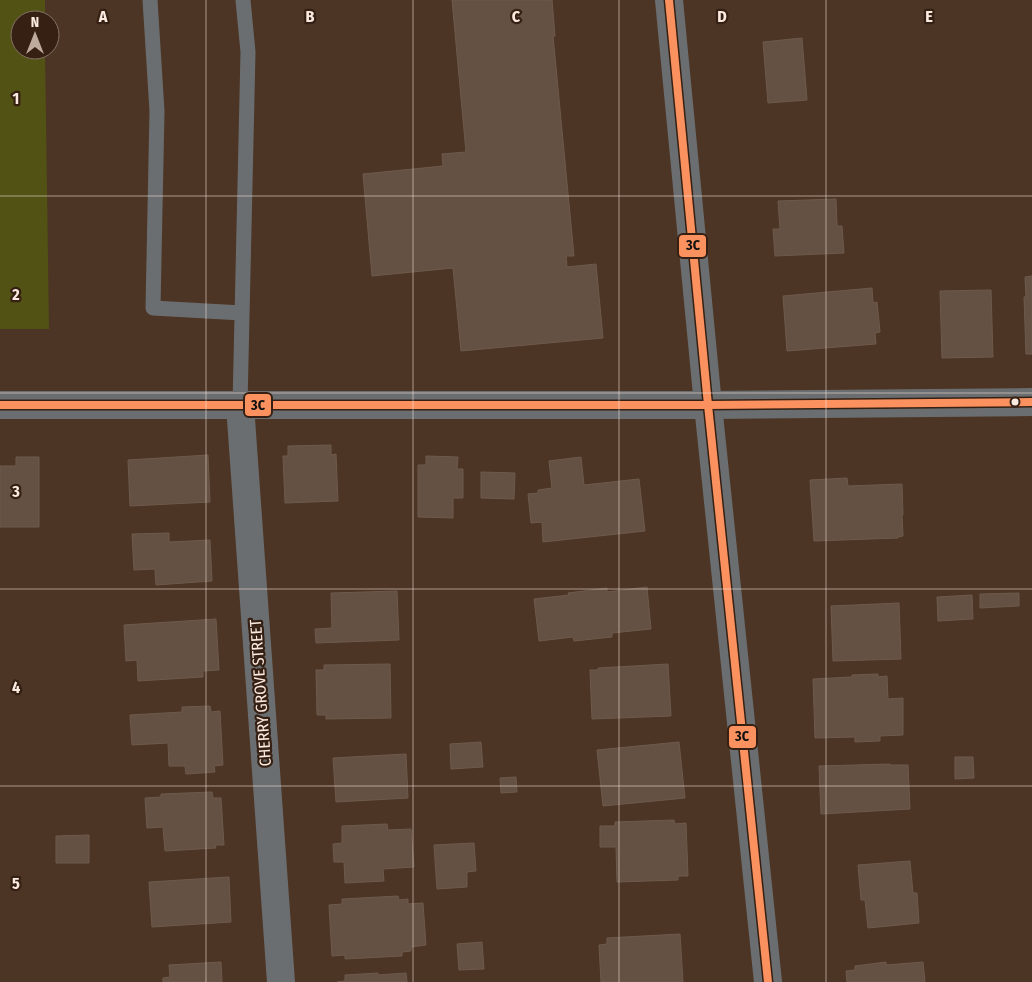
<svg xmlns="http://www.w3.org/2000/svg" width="1032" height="982" viewBox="0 0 1032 982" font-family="'Fira Sans Condensed',sans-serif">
<rect width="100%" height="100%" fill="#4c3524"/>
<path fill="#515214" d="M0,0H45V20H20V50H45L49,329H0Z"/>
<path fill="#645143" stroke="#6e5a4c" d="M452,0H552L555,36H553L574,256H566L567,267L596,264L603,338L461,351L453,268L372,276L363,174L443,166L442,154L466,152Z
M802,38L807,100L768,103L763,42Z
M836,199L837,226H842L844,253L775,256L773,229H780L778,201Z
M1032,276V354H1026L1024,297H1026L1025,277Z
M872,288L873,303L877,302L880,332L875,333L876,344L787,351L783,296Z
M991,290L993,357L942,358L940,291Z
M331,445V455L336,454L338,501L285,503L283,456H288V446Z
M208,455L210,502L130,506L128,460Z
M426,456L458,457L457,469H463V498H453V518L418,517V465H426Z
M16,457H39V527H0V466H16Z
M581,457L584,485L639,479L645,531L543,542L542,522L531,523L528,494L538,493V490L552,488L549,461Z
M481,472L515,473L514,499L481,498Z
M847,478L848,486L902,484L903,515H902L903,536L898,537V538L814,541L810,480Z
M169,533V542L210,540L212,581L156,585L155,569L134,570L132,534Z
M647,587L651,629L612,633V637L574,641L573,637L539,641L534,599L569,595L568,593L607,588V592Z
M397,591L399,640L316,643L315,629L332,628L331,593Z
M1019,593V606L980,608V594Z
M972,595L973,619L938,621L937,597Z
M899,603L901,659L833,661L831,606Z
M216,619L219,670L203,671V677L138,681L137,660L126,661L124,625Z
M390,664L391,718L326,719V715H317L316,670H324V665Z
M668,664L671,716L592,719L590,670H598V668Z
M878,674V677L887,676L888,699L903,698V735L880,736V741L855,742V737L815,738L813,679L852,677V675Z
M210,706L211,712L220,711L223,765L214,766L215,772L186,774L185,766H169L168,743L132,745L130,715L182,712V707Z
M481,742L483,767L451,769L450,744Z
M679,742L685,798L603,806L597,750Z
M406,754L408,798L336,802L333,758Z
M955,757H973L974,778L955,779Z
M890,764V765H908L910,809L821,814L819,766Z
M516,777L517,792L501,793L500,778Z
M212,792L213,798H221L224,845H215L216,848L165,851L163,827L147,828L145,798L161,797V794Z
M674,820L675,824L686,823L688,876H678V880L617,882L616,847H600V826H615V822Z
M387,824L388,830L411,829L414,867L383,869L384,881L345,883L344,862H334L333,844L342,843V826Z
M89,835V863H56V836Z
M474,843L476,871L467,872V887L437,889L434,845Z
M910,861L913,893H917L919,923L868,928L865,900H861L858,865Z
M229,877L231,922L152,927L149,882Z
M398,896L399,900L408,899V904L423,903L426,945L411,947V951L402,952V956L345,959V955L332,956L329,905L342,904V899Z
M680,934L683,982H601L599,945L607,944V938Z
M482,942L484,969L459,970L457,944Z
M221,962L222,982H163V978L170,977L169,965Z
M886,962V965L923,962L925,982H847L846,971L855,970V966Z
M378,973V975L406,973L407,982H337L345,981V975Z"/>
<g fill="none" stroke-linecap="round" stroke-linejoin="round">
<path stroke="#6b6e70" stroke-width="15" d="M150,0L157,111L153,308L242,313
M240,405L248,52L243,0"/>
<path stroke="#6b6e70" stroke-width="28" d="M0,405H708L1032,402
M240,405L281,982"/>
<path stroke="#6b6e70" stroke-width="28" d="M669,0L708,405L768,982"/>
<g stroke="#352013" stroke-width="11">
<path id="bus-1" d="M669,0L708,405L768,982
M0,405H708L1032,402"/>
</g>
<use href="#bus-1" stroke="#fa915f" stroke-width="8"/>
</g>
<path fill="none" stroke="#fbeae0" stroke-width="1" stroke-opacity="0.55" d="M206,0V982M413,0V982M619,0V982M826,0V982M0,196H1032M0,393H1032M0,589H1032M0,786H1032"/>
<circle fill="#fbeae0" stroke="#352013" stroke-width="2" cx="1015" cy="402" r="4.5"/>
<g text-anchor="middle" stroke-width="4.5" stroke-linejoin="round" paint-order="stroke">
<g font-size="16" fill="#fbeae0" stroke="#352013">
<text transform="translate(260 693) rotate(-94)" y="6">CHERRY GROVE STREET</text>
</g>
</g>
<g font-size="16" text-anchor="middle" font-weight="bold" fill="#fbeae0" stroke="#352013" stroke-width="4.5" stroke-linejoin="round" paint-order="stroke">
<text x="103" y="22">A</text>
<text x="310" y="22">B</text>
<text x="516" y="22">C</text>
<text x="722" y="22">D</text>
<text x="929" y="22">E</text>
<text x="16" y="104">1</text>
<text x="16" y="300">2</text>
<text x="16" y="497">3</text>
<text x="16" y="693">4</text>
<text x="16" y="889">5</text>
</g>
<g stroke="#352013" stroke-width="2">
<rect x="678" y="234" width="29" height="24" rx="5" fill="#fa915f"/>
<rect x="244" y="393" width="28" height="24" rx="5" fill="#fa915f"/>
<rect x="728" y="725" width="29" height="24" rx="5" fill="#fa915f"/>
</g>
<g font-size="14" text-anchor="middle" font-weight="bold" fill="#111">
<text x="693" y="250">3C</text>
<text x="258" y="410">3C</text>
<text x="742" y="741">3C</text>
</g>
<g transform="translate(35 35)"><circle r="24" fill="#352013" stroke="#847165"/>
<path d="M0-4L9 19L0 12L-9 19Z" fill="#beab9e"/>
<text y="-8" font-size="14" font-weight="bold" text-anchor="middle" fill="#fbeae0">N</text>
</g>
</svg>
